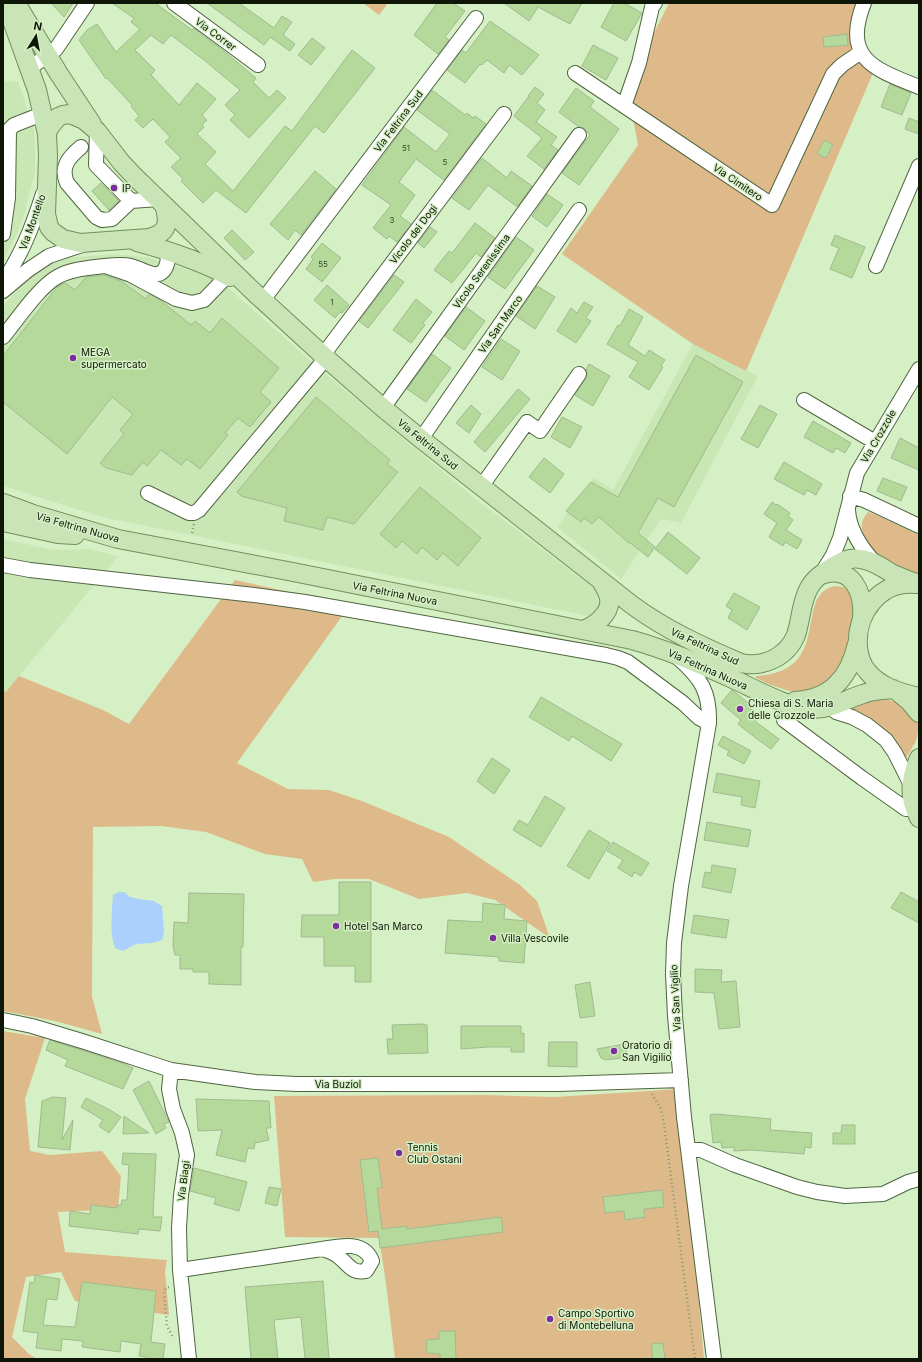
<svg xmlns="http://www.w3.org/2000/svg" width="922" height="1362" viewBox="0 0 922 1362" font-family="Inter,sans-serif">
<rect width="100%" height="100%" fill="#d6f0c5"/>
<path fill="#c9e7b5" d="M18,81L34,130L35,151V172L25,212L18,232L3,261V82Z
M115,254L146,257L217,278L320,369L441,470L477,500L603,595L598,618L102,517L3,486V306L42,262L64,258Z
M693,344L758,376L681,523L661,519L621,579L557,527L594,478L613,490Z
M3,539L54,550L89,549L118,556L6,692L3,691Z"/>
<path fill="#deba8b" d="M363,3H388L379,15Z
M669,3H866L858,30L873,73L746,371L693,344L562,254L638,145L627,87Z
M868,512L874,514L919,535V576C911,572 887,565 881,560C878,558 876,553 873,550C863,537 856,526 868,512Z
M235,580L350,605L237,763L288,789L329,790L362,801L449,837L520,885L537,901L550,938L495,900L467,893L419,899L369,879H335L313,882L302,859L265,854L206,832L161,826L93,827L92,996L102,1034L55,1021L3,1011V691L6,692L19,676L103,710L129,724Z
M835,586L843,587L850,591L856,605L845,660L827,684L800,692H792L771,685L756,678V676C835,672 792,594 835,586Z
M883,698L901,704L916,718L918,723V732L916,741L905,760L849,710V705Z
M3,1031L45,1038L25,1099L30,1151L50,1155L102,1151L121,1176L118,1209L58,1212L65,1252L167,1260L165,1271L169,1315L75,1301L61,1272L26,1277L12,1337L29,1354L37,1359H3Z
M679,1089L704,1359H395L386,1283L379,1238L285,1237L274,1096L484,1095L555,1097Z"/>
<path fill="#abd0fd" d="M119,892H124L130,897L139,899L154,901L162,906L164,932L162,940L152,943L136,944L123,951L115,948C109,933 112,912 113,895Z"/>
<path fill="#b4d99b" stroke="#a1ba91" d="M51,3H73L64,17Z
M112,3H155L192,30L194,28L226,53L256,78L253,82L269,98L277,90L286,98L249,138L230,120L235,115L225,105L240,90L204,60L171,35L163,44L151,35L135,50L155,70L151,75L179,105L197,83L216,99L202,115L207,120L202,125L204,127L197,134L216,152L205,164L233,191L285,126L292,131L352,50L375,68L324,133L315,126L246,213L216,190L203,203L181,181L183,179L171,167L181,158L165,142L170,137L153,119L143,128L135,120L139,116L131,106L132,105L107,78L106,79L79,40L87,30L97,24L116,52L140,29L131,22L134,18Z
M207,3H239L274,28L282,16L292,22L283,35L295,44L290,51L270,37L264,45Z
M437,3H453L465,11L445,37L449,40L438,54L414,35Z
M504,3H582L570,24L538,7L529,21Z
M614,3H624L642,13L626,41L601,27Z
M490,21L539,55L522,75L509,65L504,73L487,60L482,65L480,64L465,83L447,70L462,50L466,53Z
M847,34L848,45L824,47L823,37Z
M312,38L325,48L311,65L298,55Z
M593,45L618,58L606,80L582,66Z
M890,84L911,93L902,115L881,107Z
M535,87L544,94L537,103L545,110L536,122L557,137L551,145L558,150L544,169L527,156L542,138L514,116L529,96H528Z
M576,88L594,101L590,107L619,129L579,185L562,173L590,135L584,128L579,127L559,112Z
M432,90L465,115L467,113L473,118L475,116L486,124L444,180L416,159L399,182L415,195L400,216L411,224L397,242L389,236L387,239L373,228L391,205L362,185L404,127L436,152L450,134L417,110Z
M909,118L919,122V134L905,129Z
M824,140L833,145L826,158L817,154Z
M482,158L507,178L511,171L532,186L518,206H516L488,185L469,210L452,198Z
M315,171L336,189L301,235L295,230L288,240L270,224Z
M101,183L119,201L109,210L92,191Z
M547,194L563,205L547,227L532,216Z
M475,223L495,238L481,257L476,253L452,283L434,270L449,251L452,253Z
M430,227L437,232L424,248L418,243Z
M232,230L254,252L245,260L224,238Z
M835,235L865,247L852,278L830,269L839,248L831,245Z
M516,237L534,250L505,289L488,277Z
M322,243L341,258L322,282L306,269L313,259L311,257Z
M104,275L121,281L146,299L149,294L160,300L191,325L195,321L210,333L222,318L279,368L260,392L271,402L250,427L238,418L225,433L228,435L200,469L187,459L181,465L161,450L147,466L143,462L132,475L106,468L100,463L124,434L120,430L133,414L112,397L67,454L3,402V356L57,287L65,283L75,290L86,277Z
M394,275L404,282L368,328L359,321Z
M327,285L349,305L342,313L340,312L335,318L314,300Z
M537,286L555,297L535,329L516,316Z
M416,299L432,312L423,323L425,325L411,343L393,330Z
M584,302L593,307L586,318L591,321L576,343L557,331L571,308L577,313Z
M466,307L485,321L464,350L445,336Z
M629,309L643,317L628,345L645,356L649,350L665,360L661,366L663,367L649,390L629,377L638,362L607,344L618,325L620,326Z
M501,339L520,351L502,380L482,367Z
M432,354L451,368L426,402L407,389Z
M696,355L743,382L674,507L658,498L638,533L655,547L648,557L629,542V543L599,517L592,524L584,518L581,522L566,511L591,482L618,497Z
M589,364L610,376L593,406L575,395L586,378L587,374L586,370Z
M518,389L530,399L485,452L474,442Z
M316,397L390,460L387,464L398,472L354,524L327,517L323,530L284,521L287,508L241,496L237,492Z
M471,405L481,414L469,433L456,423Z
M760,405L777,414L758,448L741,439Z
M562,417L582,427L570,448L551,437Z
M813,421L851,443L845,453L836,448L833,453L804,437Z
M900,438L919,448V470L891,458Z
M544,458L564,474L550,493L529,477Z
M784,462L822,484L816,495L807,490L804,495L774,479Z
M883,478L907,487L901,501L877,491Z
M420,487L481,538L458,566L443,553L437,560L422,547L417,554L402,541L396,548L380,534Z
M772,502L776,505L777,504L790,513L788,516L793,520L786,530L802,540L797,549L785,542L783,546L769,537L777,523L764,514Z
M668,532L700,558L687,574L655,549Z
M734,593L760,607L747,630L728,618L732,610L726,606Z
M732,690L751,705L749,707L755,712L756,722L779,739L771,749L757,739L738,724L741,720L721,703Z
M541,697L622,744L611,761L572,736L569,741L529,717Z
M723,736L751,751L744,764L727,755L729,751L718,745Z
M492,758L510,770L494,794L477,781Z
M717,773L760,781L755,808L741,805L742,797L713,792Z
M545,796L565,808L541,847L513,830L519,820L528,825Z
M707,822L751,830L748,847L704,840Z
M589,830L610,843L589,879L567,866Z
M613,842L649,863L641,876L634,872L632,877L618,868L623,860L607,851Z
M712,865L736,869L731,893L702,887L705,872L711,873Z
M339,882H371V982H355V966H324V937H301L302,915H339Z
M901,892L919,902V923L891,908Z
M189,893L244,894L243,947H241V985L209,984V972H193V969H180V955H175L173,946L174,922L188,923Z
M483,903L505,905L504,919L527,921L524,963L499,961V957L445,953L448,920L482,922Z
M694,915L729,920L726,938L691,933Z
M695,969L722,970L721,982L736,981L740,1027L719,1029L714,993L695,992Z
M590,982L595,1016L580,1018L575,985Z
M424,1024V1025H427L428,1053L388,1054L387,1039H393L392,1025Z
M461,1026H521V1034L524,1033V1052H511V1047H488L461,1049Z
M50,1040L122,1063L133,1068L123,1089L65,1066L68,1060L46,1050Z
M549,1042H577V1067L548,1066Z
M625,1044L628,1057L606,1060L601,1058L597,1049Z
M149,1081L169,1122L164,1124L166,1128L156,1134L133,1090Z
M53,1097L66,1098L62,1140L73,1120L70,1150L38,1147L42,1101Z
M86,1098L110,1110L121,1117L109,1133L99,1126L103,1120L81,1107Z
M196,1099L269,1101L271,1128H266L269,1140L255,1143L254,1149L248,1148L245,1162L216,1155L222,1130L198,1131Z
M716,1114L771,1119L770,1130L812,1133L811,1148L805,1147L804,1154L751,1150L734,1151V1147L722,1148L721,1142L713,1143L710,1115Z
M124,1116L149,1133L123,1134Z
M842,1125H855V1144H833V1133H841Z
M123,1153L156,1154L153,1217H162L160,1231L139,1229L138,1234L69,1226L70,1211L90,1214L91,1205L117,1208V1205H121L122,1200H127L129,1165L122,1164Z
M378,1158L382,1188H377L382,1229L407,1226V1229L501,1217L503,1232L380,1248L378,1231L369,1232L360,1160Z
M194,1168L247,1182L239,1211L214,1204L216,1198L190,1191Z
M269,1187L281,1189L277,1206L265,1203Z
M662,1190L664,1207L644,1209L645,1217L625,1220L624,1211L605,1213L603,1197Z
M35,1275L60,1279L57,1300L47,1299L43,1325L75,1327L82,1282L156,1291L151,1342L165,1344L163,1359H146L147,1357L139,1356L141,1344L121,1341L120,1352L82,1347L83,1341L62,1339L61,1351L36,1348L38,1333L23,1331L30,1282L34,1283Z
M323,1281L329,1359H305L301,1317L274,1320L278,1359H251L245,1287Z
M439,1331H455L456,1359H440V1354L427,1353L426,1340L439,1339Z
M663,1343L665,1359H653L651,1344Z"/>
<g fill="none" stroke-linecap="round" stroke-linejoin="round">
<g stroke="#4f653f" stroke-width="16">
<path id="minor" d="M174,3L258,65
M864,3C842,59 874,69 919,87
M30,68L56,49L87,3
M575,73L772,205L833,74L842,65L861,52
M624,106L639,63L652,7L655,3
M97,131L96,165L131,201L158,199
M81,147C69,157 60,167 67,183L96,217L102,220L112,219L131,201
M3,234L8,198L9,130L14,125L42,114
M168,251C168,260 168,270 159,274C149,276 141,268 131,266C123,264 114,265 105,266L131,275L176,299L192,303L204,300L227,276
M876,266L919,166
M3,282C22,254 33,225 43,194
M3,291L28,270L49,256L85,244
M263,300L476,18
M3,337C17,320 39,287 57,277C71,269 89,268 105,266
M323,355L504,114
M804,400L875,442
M383,408L579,135
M421,439L579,210
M481,487L527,422L540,431L579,374
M148,493L189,513H194L199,510L326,358
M850,496L864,500L919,526
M848,510C849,530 863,550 876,564
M3,565L30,570L254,595L305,602L606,655L618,658L628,662L683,703L699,718L709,723
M822,573L833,555L840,538L857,473L919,369
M678,658C701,678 710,692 709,723L681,886L674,943L673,974L675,1016L684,1117L714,1359
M832,707L836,712L852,717L867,725L886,740L895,753L911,785
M784,720L862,778L906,809H915
M3,1020L32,1026L85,1042L171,1070L255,1082L297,1084H558L681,1080
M171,1070L169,1089L173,1109L182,1133L187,1155L181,1195L179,1228L180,1270L189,1359
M688,1150H701L735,1165L797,1187L817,1192L845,1196L883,1194L908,1182L919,1179
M180,1270L322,1249C339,1246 364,1240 372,1261L366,1271C352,1274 349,1265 339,1257C334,1252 328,1251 322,1249"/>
</g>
<g stroke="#70905a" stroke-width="20">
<path id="major" d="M16,3L59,74L92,124
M6,4L37,90L47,134
M164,205C169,222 169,233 149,238L80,243L63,239L53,232L49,227L46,214L48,156L47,134L49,128L58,117L63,115L70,114L84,120L97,131L121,162L134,176L256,294L326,358L383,408L421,439L632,605C666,630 703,647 741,663C763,668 787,657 796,635C801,620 801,602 809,588C814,578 825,571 834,566C842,561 850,557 860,559C872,560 883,568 893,574C902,578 910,581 919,584
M137,242C170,251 201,261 230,277
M3,503L33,514L118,539L293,572L632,640C668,650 701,664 735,680C755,689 789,708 811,709C830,710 846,699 863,694C873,690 883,690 893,689
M3,522L58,534L75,535
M821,575C852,564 864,592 862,618
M916,584C880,580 855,614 858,647C859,656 861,665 868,672C880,687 901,693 919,697
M582,630C594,627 612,613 609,598C608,592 604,586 601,581
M899,693L909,701L919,713
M795,701C831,699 849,678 857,644
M919,758C910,779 908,798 919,818"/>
</g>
<path stroke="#839676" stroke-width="2.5" stroke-dasharray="1 3" stroke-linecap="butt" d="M192,533L194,524
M652,1094L661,1109L664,1124L695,1359
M169,1287L166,1288L164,1292L167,1326L173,1337"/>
<use href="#minor" stroke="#fff" stroke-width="14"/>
<use href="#major" stroke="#c9e4b6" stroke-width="18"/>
</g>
<g fill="#7c2e9f" stroke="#d6f0c5" stroke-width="1.5">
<circle cx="114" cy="188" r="4"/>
<circle cx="73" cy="358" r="4"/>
<circle cx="740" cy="709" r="4"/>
<circle cx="336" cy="926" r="4"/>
<circle cx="493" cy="938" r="4"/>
<circle cx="614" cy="1051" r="4"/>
<circle cx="399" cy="1153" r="4"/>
<circle cx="550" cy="1319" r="4"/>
</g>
<g text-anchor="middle" stroke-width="3" stroke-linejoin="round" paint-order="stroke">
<g font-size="8" fill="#37472c">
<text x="406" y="151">51</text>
<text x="445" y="165">5</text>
<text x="392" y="223">3</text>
<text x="323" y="267">55</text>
<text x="332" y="305">1</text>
</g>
<g font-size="10" fill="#0d1607" stroke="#d6f0c5">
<text transform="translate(216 34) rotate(36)" y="4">Via Correr</text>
<text transform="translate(398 121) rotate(-53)" y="4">Via Feltrina Sud</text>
<text transform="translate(738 182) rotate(34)" y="4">Via Cimitero</text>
<text transform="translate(32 222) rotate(-70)" y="4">Via Montello</text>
<text transform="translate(413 234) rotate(-53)" y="4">Vicolo dei Dogi</text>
<text transform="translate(481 271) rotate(-54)" y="4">Vicolo Serenissima</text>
<text transform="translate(500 324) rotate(-55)" y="4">Via San Marco</text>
<text transform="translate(878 436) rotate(-60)" y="4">Via Crozzole</text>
<text transform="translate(428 444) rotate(39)" y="4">Via Feltrina Sud</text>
<text transform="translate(78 527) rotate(16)" y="4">Via Feltrina Nuova</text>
<text transform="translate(395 593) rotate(11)" y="4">Via Feltrina Nuova</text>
<text transform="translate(705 646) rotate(25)" y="4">Via Feltrina Sud</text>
<text transform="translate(708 669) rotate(24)" y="4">Via Feltrina Nuova</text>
<text transform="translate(675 998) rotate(-93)" y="4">Via San Vigilio</text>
<text x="338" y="1088">Via Buziol</text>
<text transform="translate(183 1181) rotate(-83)" y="4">Via Biagi</text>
</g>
<g font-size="10" fill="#0d1607" stroke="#d6f0c5" text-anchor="start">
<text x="122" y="192">IP</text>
<text x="81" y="356">MEGA<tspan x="81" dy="12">supermercato</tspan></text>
<text x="748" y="707">Chiesa di S. Maria<tspan x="748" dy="12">delle Crozzole</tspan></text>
<text x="344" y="930">Hotel San Marco</text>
<text x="501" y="942">Villa Vescovile</text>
<text x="622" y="1049">Oratorio di<tspan x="622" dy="12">San Vigilio</tspan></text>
<text x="407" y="1151">Tennis<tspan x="407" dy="12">Club Ostani</tspan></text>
<text x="558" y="1317">Campo Sportivo<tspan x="558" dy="12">di Montebelluna</tspan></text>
</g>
</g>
<rect width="922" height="1362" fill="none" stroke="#0d1607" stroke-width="8"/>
<g transform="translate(36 36) rotate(11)" stroke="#d6f0c5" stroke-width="3" paint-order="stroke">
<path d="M0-3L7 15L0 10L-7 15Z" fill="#0d1607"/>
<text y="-6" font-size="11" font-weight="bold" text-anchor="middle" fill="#0d1607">N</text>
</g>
</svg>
